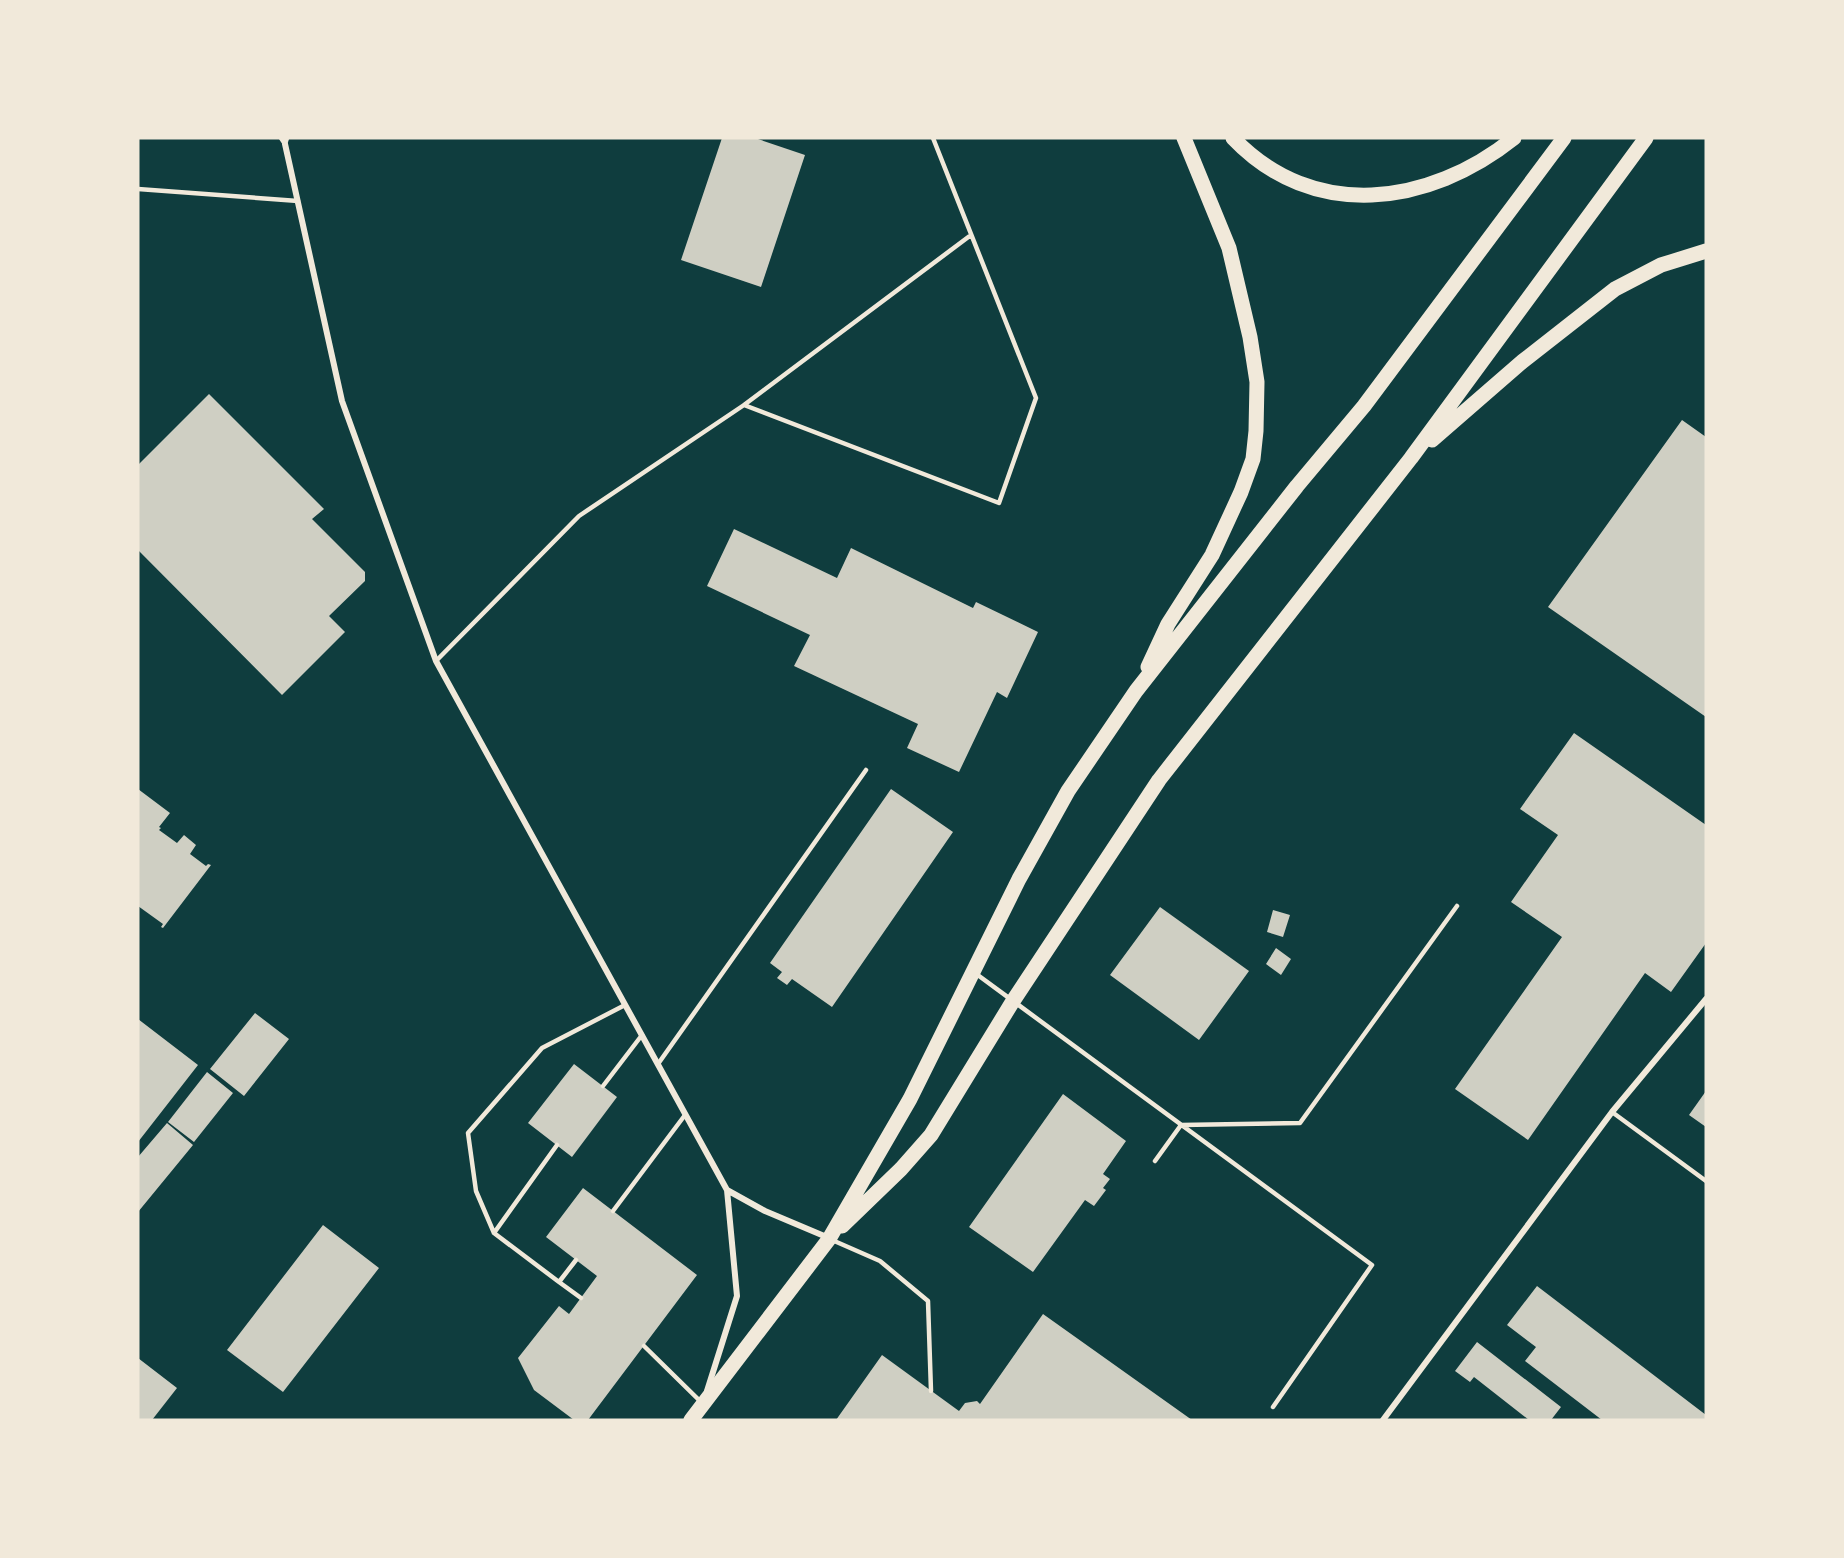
<svg xmlns="http://www.w3.org/2000/svg" width="1844" height="1558" viewBox="0 0 1844 1558" font-family="Roboto,sans-serif">
<rect width="100%" height="100%" fill="#0f3d3e"/>
<path fill="#cfcfc3" d="M722,138H755L805,155L761,287L681,260Z
M209,394L324,509L312,519L365,572V581L329,616L345,632L282,695L138,550V465Z
M1682,420L1706,437V717L1548,607Z
M734,529L837,578L851,548L973,608L976,602L1038,632L1007,698L997,692L959,772L907,748L918,724L794,666L810,635L707,586Z
M1574,733L1706,825V943L1671,992L1645,973L1528,1140L1455,1089L1562,937L1511,902L1558,835L1520,809Z
M138,789L170,813L159,827L161,828L159,830L177,843L184,835L196,845L190,854L206,866L208,864L211,865L163,928L161,927L163,924L138,906Z
M891,789L953,832L832,1007L792,979L787,985L777,978L782,972L770,963Z
M1160,907L1249,971L1199,1040L1110,975Z
M1273,910L1290,915L1283,937L1267,932Z
M1276,948L1291,959L1281,975L1266,964Z
M255,1013L289,1039L244,1096L210,1069Z
M138,1019L198,1065L138,1142Z
M574,1064L617,1097L572,1157L528,1123Z
M207,1072L233,1093L194,1142L168,1122Z
M1706,1091V1127L1689,1115Z
M1063,1094L1126,1141L1103,1174L1110,1179L1103,1188L1106,1190L1094,1206L1085,1200L1033,1272L969,1227Z
M167,1123L193,1145L138,1212V1157Z
M583,1188L697,1275L588,1420H574L534,1390L518,1358L559,1306L569,1314L597,1276L546,1237Z
M323,1225L379,1268L283,1392L227,1350Z
M1537,1286L1706,1415V1420H1602L1525,1361L1536,1347L1507,1325Z
M1043,1314L1192,1420H836L882,1355L959,1411L965,1403L977,1401L980,1404Z
M1477,1342L1561,1407L1551,1420H1529L1474,1377L1470,1382L1455,1371Z
M138,1358L177,1388L152,1420H138Z"/>
<g fill="none" stroke-linecap="round" stroke-linejoin="round">
<path stroke="#f1e9da" stroke-width="4.5" d="M281,138L285,144L287,138
M138,189L298,201
M744,405L999,503L1036,398L933,138
M436,661L579,516L744,405L971,235
M975,973L1372,1265L1273,1407
M658,1064L866,770
M603,1086L642,1035
M1612,1112L1706,1181
M1155,1161L1181,1125L1300,1123L1457,906
M613,1211L685,1115
M494,1233L557,1145
M832,1240L880,1261L928,1301L931,1391
M576,1260L559,1282L581,1298
M559,1282L494,1233L476,1191L468,1133L542,1048L625,1005
M644,1346L700,1401"/>
<path stroke="#f1e9da" stroke-width="6" d="M285,144L342,401L436,661L727,1190L765,1211L829,1238
M707,1391L737,1296L727,1190
M1383,1420L1612,1112L1706,999"/>
<path stroke="#f1e9da" stroke-width="15" d="M1233,138C1313,222 1429,206 1514,138
M1432,440L1523,361L1615,289L1661,265L1706,251
M1148,667L1168,624L1212,555L1241,492L1253,459L1256,431L1257,382L1250,337L1229,248L1184,138
M842,1226L901,1169L931,1135L1013,1001L1159,780L1411,458L1646,138
M691,1420L829,1239L910,1099L1019,879L1068,791L1136,691L1297,486L1364,406L1564,138"/>
</g>
<rect width="1844" height="1558" fill="none" stroke="#f1e9da" stroke-width="279"/>
</svg>
